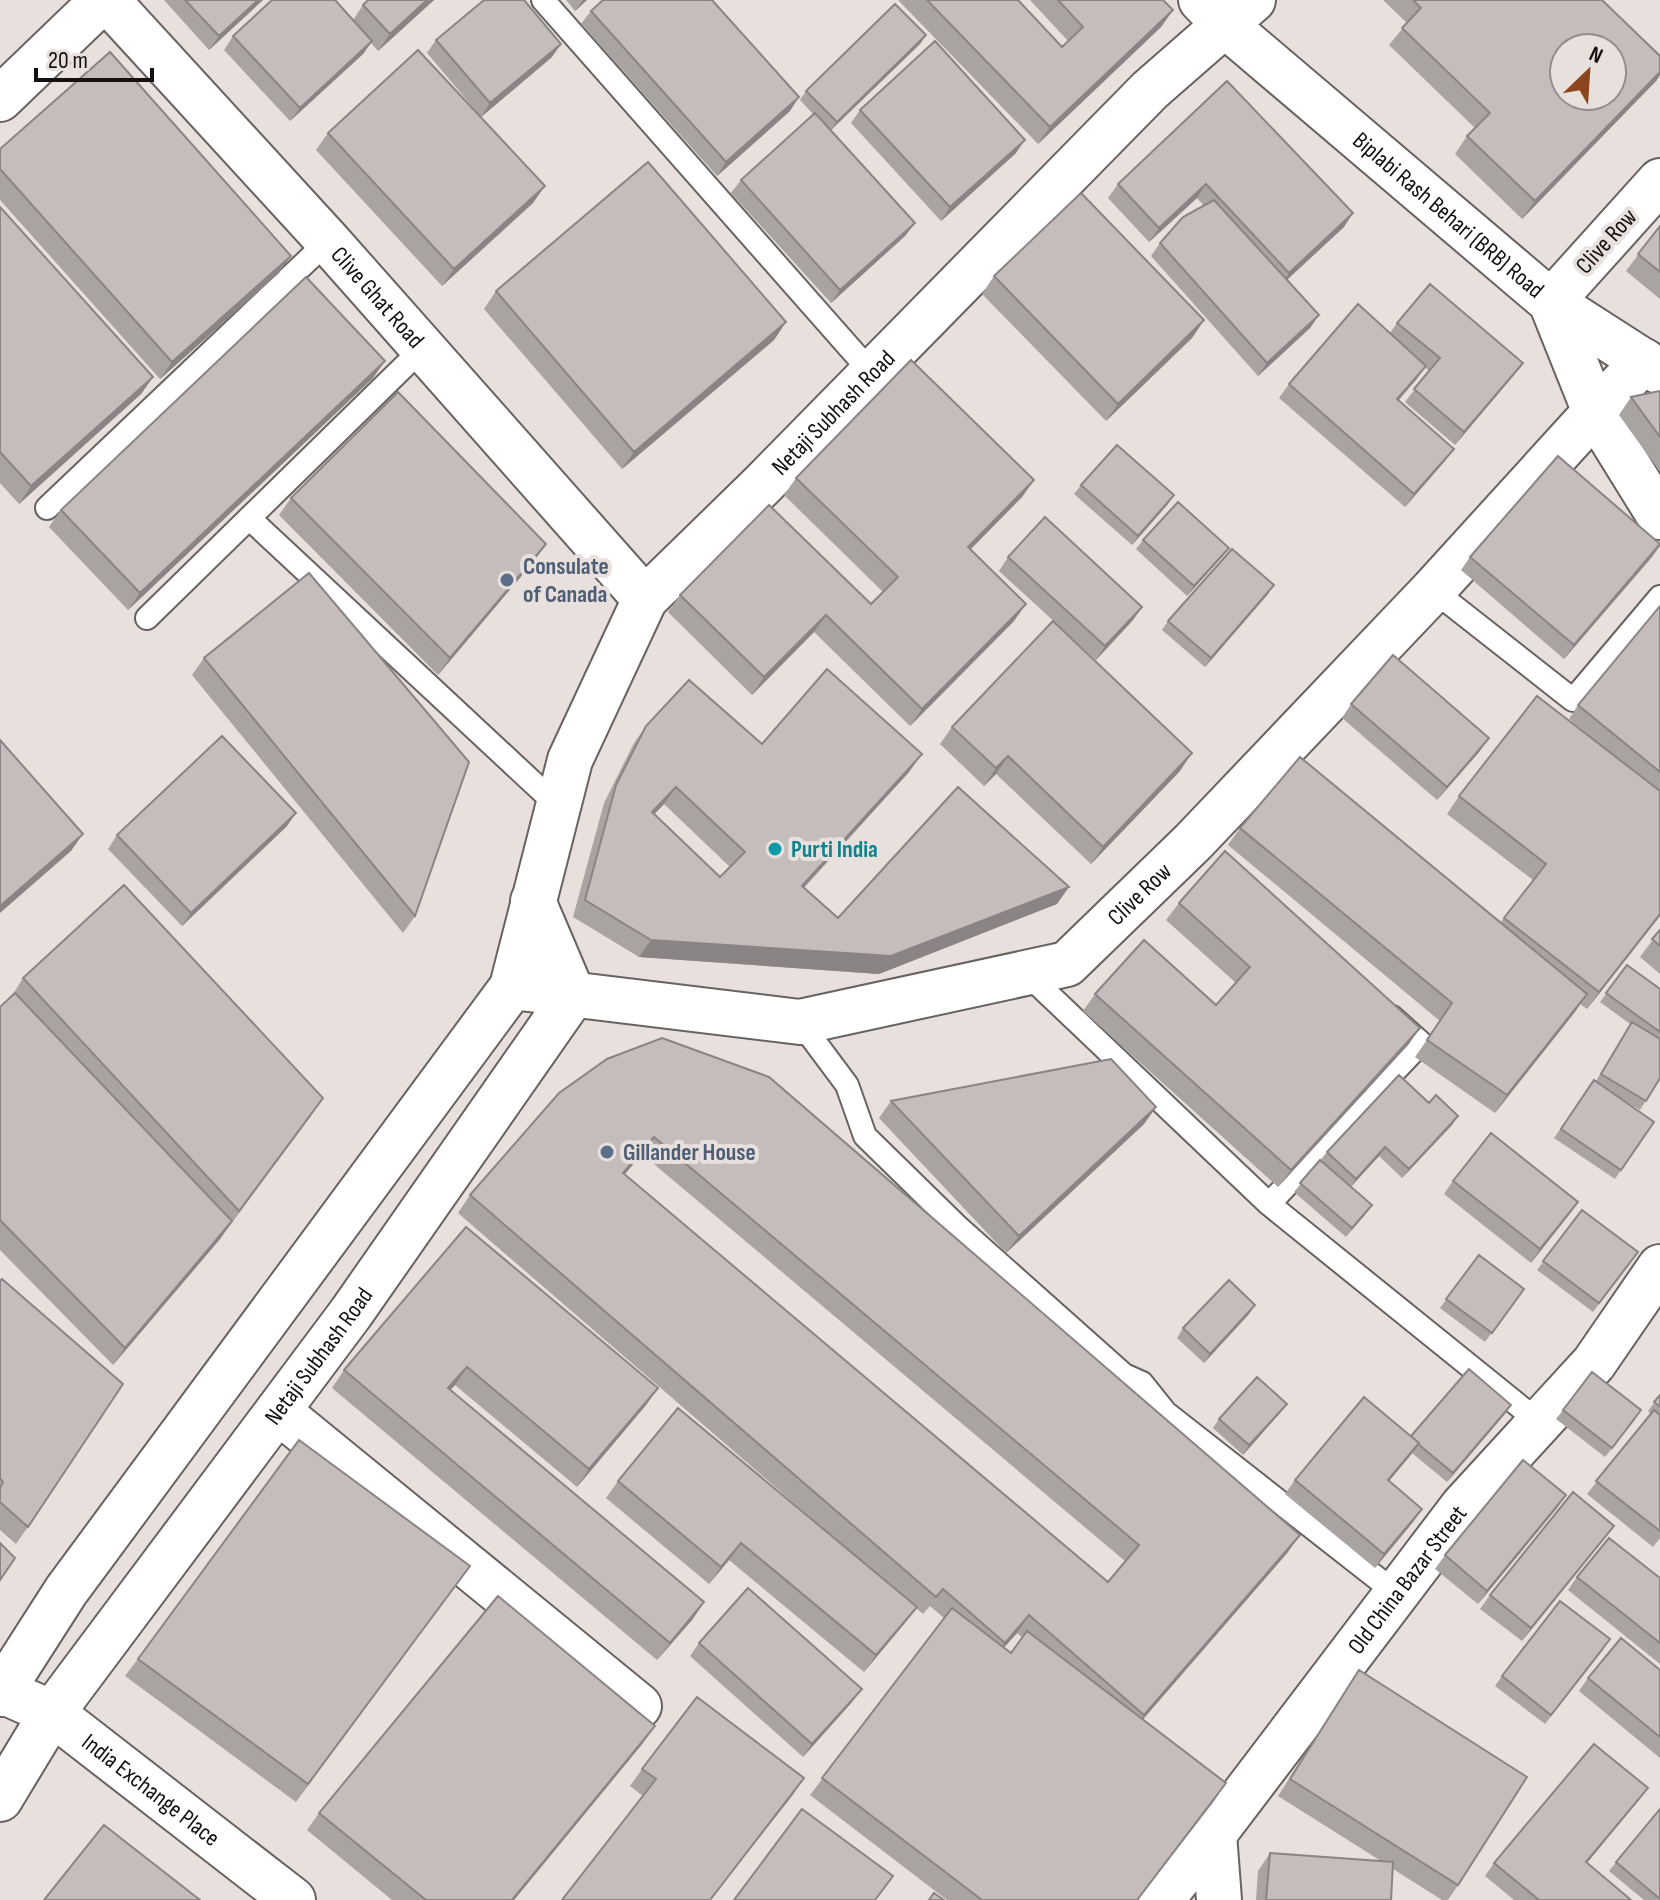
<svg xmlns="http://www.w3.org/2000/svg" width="1660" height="1900" viewBox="0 0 1660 1900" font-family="'Sofia Sans Condensed',sans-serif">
<rect width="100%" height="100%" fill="#e7e0dd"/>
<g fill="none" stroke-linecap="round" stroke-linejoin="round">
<g stroke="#686260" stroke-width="26">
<path id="service" d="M543,0L871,372
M47,508L328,241
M249,518L557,805
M1433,590L1573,700L1660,597
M147,618L423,348
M1026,973L1269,1204L1421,1043L1392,1017
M800,1022L847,1085L865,1136L959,1228L1124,1375L1142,1383L1166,1413L1396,1593
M1269,1204L1539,1422"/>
</g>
<g stroke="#686260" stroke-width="48">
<g id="minor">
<path id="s1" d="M107,0L328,241L645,599"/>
<path d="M278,1411L639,1706"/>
<path d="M1214,1834L1219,1900"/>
<path id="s2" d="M1161,1900L1214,1834L1463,1506L1594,1363L1660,1267"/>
</g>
</g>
<g stroke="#686260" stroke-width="48">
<g id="tertiary">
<path d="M1660,181L1551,302L1660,372"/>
<path d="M1595,412L1644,361"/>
<path id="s3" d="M2,1691L52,1713L293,1900"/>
</g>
</g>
<g stroke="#686260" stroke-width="48">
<g id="secondary">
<path id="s4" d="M1201,0L1225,25L1551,302L1595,412L1660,517"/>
<path d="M0,99L103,0"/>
<path d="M533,901L573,995"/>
<path id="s5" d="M512,987L800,1022L1067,964L1193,842L1433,590L1595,412"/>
<path id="s6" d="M0,1694L66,1591L512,987L570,760L645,599L762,485L1150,90L1253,0"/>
<path id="s7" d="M0,1799L52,1713L351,1313L573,995"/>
</g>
</g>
<use href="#service" stroke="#fff" stroke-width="22"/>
<use href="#minor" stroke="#fff" stroke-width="44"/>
<use href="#tertiary" stroke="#fff" stroke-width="44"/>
<use href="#secondary" stroke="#fff" stroke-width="44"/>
</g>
<path fill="#a9a3a2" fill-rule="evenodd" d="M164,0H263L209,50Z
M434,0L378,51L371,43L363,54L290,121L224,50L233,36L353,20L363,5Z
M566,0H587L575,11Z
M898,0H1018L1062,47L1068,41L1030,0H1163L1173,10L1161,27L1038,144Z
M1383,0H1602L1660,56V75L1656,81L1522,219L1455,154L1467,136L1475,128L1389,45L1407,23Z
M591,11L790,111L717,176L581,24Z
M926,35L920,44L831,130L915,223L905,236L831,303L731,193L741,180L813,114L800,100L806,91Z
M436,40L552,57L481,117L427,53Z
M1227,81L1344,227L1287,280L1319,315L1310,328L1258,376L1151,256L1160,243L1204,206L1197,198L1149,242L1108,198L1118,184Z
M860,110L1016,153L941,221L851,123Z
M328,133L533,203L442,286L316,150Z
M0,149L279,273L160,379L0,200Z
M0,207L153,377L141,394L19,504L0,483Z
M1660,226V299L1626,271Z
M994,276L1204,320L1192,338L1106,421L982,294Z
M496,291L786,322L774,340L622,469L484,309Z
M1397,323L1513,376L1455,445L1405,402L1429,371L1425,367L1399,400L1454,449L1444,462L1405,507L1279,398L1289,384L1390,333Z
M373,378L128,610L49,527L61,510Z
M1660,392V472L1619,415L1631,397Z
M796,478L1034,480L1022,497L970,550L1014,621L910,726L814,632L752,695L668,612L680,595L871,604L883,592L784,495Z
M1081,485L1168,504L1132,545L1074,494Z
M291,498L546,544L534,561L438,675L279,515Z
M1143,540L1222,557L1187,596L1136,549Z
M1660,546L1651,558L1564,659L1461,570L1470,557Z
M1008,557L1142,607L1133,620L1096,660L999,571Z
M1268,594L1205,667L1162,630L1168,621Z
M1660,606V916L1587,1009L1580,1004L1495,1113L1415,1057L1440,1021L1228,845L1240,828L1500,923L1533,880L1447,814L1459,796L1599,744L1569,719L1578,705Z
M204,658L415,916L403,933L192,675Z
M1351,704L1480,751L1437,800L1342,718Z
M646,726L762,744L909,772L804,888L838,918L1057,904L879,974L639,957L573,917L604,803L634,743ZM664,804L730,867L720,877L654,814Z
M952,727L1180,771L1091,864L996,774L984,786L940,744Z
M287,826L182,926L108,849L117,835Z
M1179,903L1420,1028L1408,1045L1278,1187L1083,1011L1095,994L1216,1005L1236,983L1166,920Z
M1660,930V974L1640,957Z
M1627,965L1660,989V1078L1640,1110L1615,1095L1654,1122L1615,1179L1554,1138L1594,1080L1596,1081L1630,1024L1600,1002Z
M23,978L311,1116L220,1239L113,1365L0,1250V1007L12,996Z
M607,1059L1288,1552L1142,1720L1214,1801L1138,1900H947L810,1795L944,1618L930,1606L923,1614L916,1608L904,1624L864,1672L729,1560L709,1584L606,1498L618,1481L854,1555L458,1213L470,1195ZM642,1154L1125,1561L1108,1582L625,1174ZM1017,1633L1022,1637L1011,1653L1004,1647Z
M891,1101L1156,1107L1144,1124L1006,1253L879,1118Z
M1429,1103L1458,1116L1452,1125L1402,1178L1379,1156L1351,1186L1366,1214L1346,1237L1294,1192L1327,1152Z
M1453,1181L1578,1202L1531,1263L1444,1194Z
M1582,1210L1638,1252L1593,1312L1537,1270Z
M466,1227L658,1388L646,1405L577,1487L455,1385L450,1390L704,1602L692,1620L657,1660L332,1388L344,1370Z
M1479,1255L1524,1289L1485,1342L1440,1308Z
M0,1281L28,1527L16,1544L0,1530Z
M1249,1314L1204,1363L1177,1338L1183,1328Z
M1660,1395V1538L1653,1547L1587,1494L1651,1414L1648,1411Z
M1511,1405L1447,1482L1412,1453L1389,1481L1422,1509L1413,1522L1375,1568L1285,1494L1295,1480L1411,1436Z
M1563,1410L1635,1420L1605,1457L1556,1419Z
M1280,1413L1243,1455L1213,1428L1219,1419Z
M1566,1495L1557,1508L1478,1604L1435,1569L1445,1555Z
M1614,1526L1522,1641L1480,1609L1490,1595Z
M470,1566L296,1802L125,1676L138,1659Z
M1577,1577L1660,1578V1664L1568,1590Z
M699,1643L852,1702L803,1757L690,1656Z
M1604,1649L1545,1724L1495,1686L1502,1676Z
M1359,1670L1458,1885L1448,1900H1442L1393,1869L1391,1900H1256L1258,1871L1270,1853L1381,1861L1278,1796Z
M1660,1670V1758L1579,1691L1588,1678Z
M643,1743L514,1900H392L307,1830L319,1813Z
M642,1769L792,1796H643L630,1786Z
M1638,1801L1587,1863L1631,1900H1514L1485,1876L1494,1863Z
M1660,1809V1900H1644L1609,1871Z"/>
<path fill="#8a8484" d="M258,0H263L209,50L219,36Z
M427,0H434L378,51L390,34Z
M583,0H587L575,11Z
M1173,10L1161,27L1038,144L1050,127Z
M926,35L920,44L830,131L837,122Z
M372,41L363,54L290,121L300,108Z
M561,44L552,57L481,117L490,103Z
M1660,72V75L1656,81L1522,219L1535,201Z
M799,97L790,111L717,176L726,162Z
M1025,140L1016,153L941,221L950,207Z
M1206,184L1197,198L1149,242L1159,228Z
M545,186L533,203L442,286L454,269Z
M1353,213L1344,227L1280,286L1289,273Z
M915,223L905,236L831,303L840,290Z
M291,256L279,273L160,379L172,362Z
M1319,315L1310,328L1258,376L1267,363Z
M1204,320L1192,338L1106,421L1118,404Z
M786,322L774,340L622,469L634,452Z
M385,361L373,378L128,610L140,593Z
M1523,363L1513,376L1455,445L1464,432Z
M1426,366L1416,380L1388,412L1397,399Z
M153,377L141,394L19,504L31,486Z
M1454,449L1444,462L1405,507L1414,494Z
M1034,480L1022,497L955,565L968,547Z
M1174,495L1168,504L1132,545L1138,536Z
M546,544L534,561L438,675L450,658Z
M1660,546L1651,558L1564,659L1574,645Z
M1229,548L1222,557L1187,596L1194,586Z
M1274,585L1268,594L1205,667L1211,658Z
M1026,604L1014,621L910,726L922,709Z
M1142,607L1133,620L1096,660L1105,646Z
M826,615L814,632L752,695L764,677Z
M1489,738L1480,751L1437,800L1447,787Z
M1192,753L1180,771L1091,864L1103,847Z
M922,754L909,772L789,903L802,886Z
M1008,756L996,774L984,786L996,768Z
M676,787L664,804L640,829L652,812Z
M296,813L287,826L182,926L191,913Z
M83,834L71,851L0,913V906Z
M1069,887L1057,904L879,974L639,957L651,940L891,956Z
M1660,914V916L1587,1009L1599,992Z
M1587,994L1575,1012L1495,1113L1507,1095Z
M1420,1028L1408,1045L1278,1187L1291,1170Z
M1156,1107L1144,1124L1006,1253L1019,1236Z
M1458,1116L1452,1125L1402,1178L1409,1169Z
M654,1137L642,1154L611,1190L623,1173Z
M1385,1147L1379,1156L1350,1188L1356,1179Z
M1578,1202L1569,1215L1531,1263L1540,1249Z
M232,1221L220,1239L113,1365L125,1348Z
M1255,1305L1249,1314L1204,1363L1210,1354Z
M467,1367L455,1385L436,1406L448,1388Z
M658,1388L646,1405L577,1487L589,1469Z
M1287,1404L1280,1413L1243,1455L1249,1445Z
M1511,1405L1505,1414L1447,1482L1453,1473Z
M1419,1443L1410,1456L1378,1494L1388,1480Z
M1566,1495L1557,1508L1478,1604L1487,1591Z
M1422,1509L1413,1522L1375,1568L1384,1554Z
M1614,1526L1604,1539L1522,1641L1531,1628Z
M1300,1535L1288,1552L1132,1732L1144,1715Z
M741,1543L729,1560L709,1584L721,1567Z
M704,1602L692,1620L657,1660L670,1643Z
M917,1607L904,1624L864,1672L876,1655Z
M1029,1615L1017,1633L993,1660L1005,1643Z
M862,1689L852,1702L803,1757L812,1744Z
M655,1726L643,1743L514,1900H512Z
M804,1778L792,1796L710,1900Z
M1226,1783L1214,1801L1137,1900Z
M1648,1788L1638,1801L1576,1876L1586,1862Z"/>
<path fill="#c5bdbc" stroke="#8a8484" stroke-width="2" fill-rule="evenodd" d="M185,0H258L219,36Z
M272,0H335L372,41L300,108L233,36Z
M368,0H427L390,34L363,5Z
M484,0H524L561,44L490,103L436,40Z
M603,0H712L799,97L726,162L591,11Z
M927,0H1018L1062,47L1083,27L1058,0H1163L1173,10L1050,127Z
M1413,0H1602L1660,56V72L1535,201L1467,136L1490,113L1402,28L1421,8ZM1564,48H1612V96H1564Z
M895,4L926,35L837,122L806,91Z
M935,41L1025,140L950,207L860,110Z
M418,50L545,186L454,269L328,133Z
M110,52L291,256L172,362L0,169V149Z
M1227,81L1353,213L1289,273L1206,184L1159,228L1118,184Z
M815,113L915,223L840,290L741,180Z
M648,162L786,322L634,452L496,291Z
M1081,193L1204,320L1118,404L994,276Z
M1214,200L1319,315L1267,363L1160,243L1183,217Z
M0,207L153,377L31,486L0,452Z
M1660,226V272L1638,254Z
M306,277L385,361L140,593L61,510Z
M1430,284L1523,363L1464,432L1414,389L1440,358L1397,323Z
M1358,304L1426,366L1397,399L1454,449L1414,494L1289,384Z
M911,360L1034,480L968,547L1026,604L922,709L826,615L764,677L680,595L769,505L871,604L898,577L796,478Z
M1659,391L1660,392V437L1631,397Z
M398,392L546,544L450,658L291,498Z
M1117,445L1174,495L1138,536L1081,485Z
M1558,456L1660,544L1574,645L1470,557Z
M1178,502L1229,548L1194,586L1143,540Z
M1045,517L1142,607L1105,646L1008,557Z
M1232,549L1274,585L1211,658L1168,621Z
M309,573L469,762L415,916L204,658Z
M1660,606V772L1578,705Z
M1053,621L1192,753L1103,847L1008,756L996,768L952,727Z
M1393,655L1489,738L1447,787L1351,704Z
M827,669L922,754L802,886L838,918L958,787L1069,887L891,956L651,940L585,900L616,785L646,726L689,680L762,744ZM676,787L745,852L720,877L652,812Z
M1537,696L1660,791V914L1599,992L1504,918L1546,864L1459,796Z
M222,736L296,813L191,913L117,835Z
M0,740L83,834L0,906Z
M1300,757L1587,994L1507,1095L1427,1040L1452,1003L1240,828Z
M1225,851L1420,1028L1291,1170L1095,994L1144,940L1216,1005L1250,967L1179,903Z
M124,885L323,1098L239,1211L23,978Z
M1660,930V946L1652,939Z
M1627,965L1660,989V1032L1606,993Z
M15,993L232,1221L125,1348L0,1220V1007Z
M1632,1022L1660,1039V1078L1646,1101L1601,1074Z
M662,1038L769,1077L1300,1535L1144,1715L1029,1615L1005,1643L943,1589L936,1597L470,1195L559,1093L607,1059ZM654,1137L1139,1545L1108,1582L623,1173Z
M1111,1059L1156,1107L1019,1236L891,1101Z
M1399,1075L1429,1103L1436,1095L1458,1116L1409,1169L1385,1147L1356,1179L1327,1152Z
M1594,1080L1654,1122L1621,1170L1561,1129Z
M1491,1133L1578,1202L1540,1249L1453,1181Z
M1320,1160L1372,1205L1352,1228L1300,1183Z
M1582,1210L1638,1252L1599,1303L1543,1261Z
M466,1227L658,1388L589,1469L467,1367L448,1388L704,1602L670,1643L344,1370Z
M1479,1255L1524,1289L1492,1333L1446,1299Z
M2,1279L123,1384L28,1527L0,1502V1488L3,1482L0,1478V1281Z
M1229,1280L1255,1305L1210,1354L1183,1328Z
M1469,1369L1511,1405L1453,1473L1418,1444L1419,1443L1411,1436Z
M1592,1372L1641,1410L1612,1448L1563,1410Z
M1257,1377L1287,1404L1249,1445L1219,1419Z
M1660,1395V1407L1654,1402Z
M1364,1397L1419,1443L1388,1480L1422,1509L1384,1554L1295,1480Z
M678,1408L917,1607L876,1655L741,1543L721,1567L618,1481Z
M1654,1410L1660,1415V1531L1596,1481Z
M299,1440L470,1566L308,1784L138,1659Z
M1523,1460L1566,1495L1487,1591L1445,1555Z
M1573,1492L1614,1526L1531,1628L1490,1595Z
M1609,1538L1660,1578V1643L1577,1577Z
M0,1543L15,1558L0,1580Z
M748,1588L862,1689L812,1744L699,1643Z
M498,1596L655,1726L512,1900H426L319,1813Z
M1560,1601L1610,1639L1551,1715L1502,1676Z
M952,1608L1011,1653L1027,1631L1226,1783L1137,1900H982L822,1778Z
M1621,1638L1660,1670V1737L1588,1678Z
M1359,1670L1527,1777L1458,1885L1290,1779Z
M697,1697L804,1778L710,1900H562L656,1779L642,1769Z
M1594,1744L1648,1788L1586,1862L1631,1900H1539L1494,1863Z
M802,1809L893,1876L875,1900H734Z
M1660,1809V1899L1616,1862Z
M104,1825L200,1900H44Z
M1270,1853L1393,1862L1391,1900H1266Z
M934,1893L944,1900H929Z"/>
<g fill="#5c6f8a" stroke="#e7e0dd" stroke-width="3">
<circle cx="507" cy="580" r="8"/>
<circle cx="607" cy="1152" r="8"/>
</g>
<circle fill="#0f9aa8" stroke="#e7e0dd" stroke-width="3" cx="775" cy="849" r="8"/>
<g text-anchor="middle" stroke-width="8" stroke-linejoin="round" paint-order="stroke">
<g font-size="24" fill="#141110" stroke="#e7e0dd">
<text dy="8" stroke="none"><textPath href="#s4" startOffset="328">Biplabi Rash Behari (BRB) Road</textPath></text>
<text transform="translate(1606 241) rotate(-48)" y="8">Clive Row</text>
<text dy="8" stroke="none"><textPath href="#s1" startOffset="402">Clive Ghat Road</textPath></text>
<text dy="8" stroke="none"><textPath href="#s6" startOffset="1550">Netaji Subhash Road</textPath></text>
<text dy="8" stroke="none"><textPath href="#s5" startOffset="664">Clive Row</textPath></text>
<text dy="8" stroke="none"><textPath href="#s7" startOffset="546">Netaji Subhash Road</textPath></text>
<text dy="8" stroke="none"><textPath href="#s2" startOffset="404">Old China Bazar Street</textPath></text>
<text dy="8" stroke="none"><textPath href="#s3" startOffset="180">India Exchange Place</textPath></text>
</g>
<g font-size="24" font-weight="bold" fill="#4e5e75" stroke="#e7e0dd" text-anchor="start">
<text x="523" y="574">Consulate<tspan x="523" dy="28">of Canada</tspan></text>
<text x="623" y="1160">Gillander House</text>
</g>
<g font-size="24" font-weight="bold" fill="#0d838f" stroke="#e7e0dd" text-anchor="start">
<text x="791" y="857">Purti India</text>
</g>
</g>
<g transform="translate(1588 72) rotate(25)"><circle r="38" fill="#e7e0dd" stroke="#938d8b" stroke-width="2"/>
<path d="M0-6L14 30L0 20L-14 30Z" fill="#8c461e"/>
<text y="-12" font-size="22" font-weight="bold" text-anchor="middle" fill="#141110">N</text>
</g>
<path d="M36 68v12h116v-12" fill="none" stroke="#141110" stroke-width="4"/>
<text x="48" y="68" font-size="24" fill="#141110" stroke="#e7e0dd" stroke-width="6" paint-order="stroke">20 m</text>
</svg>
